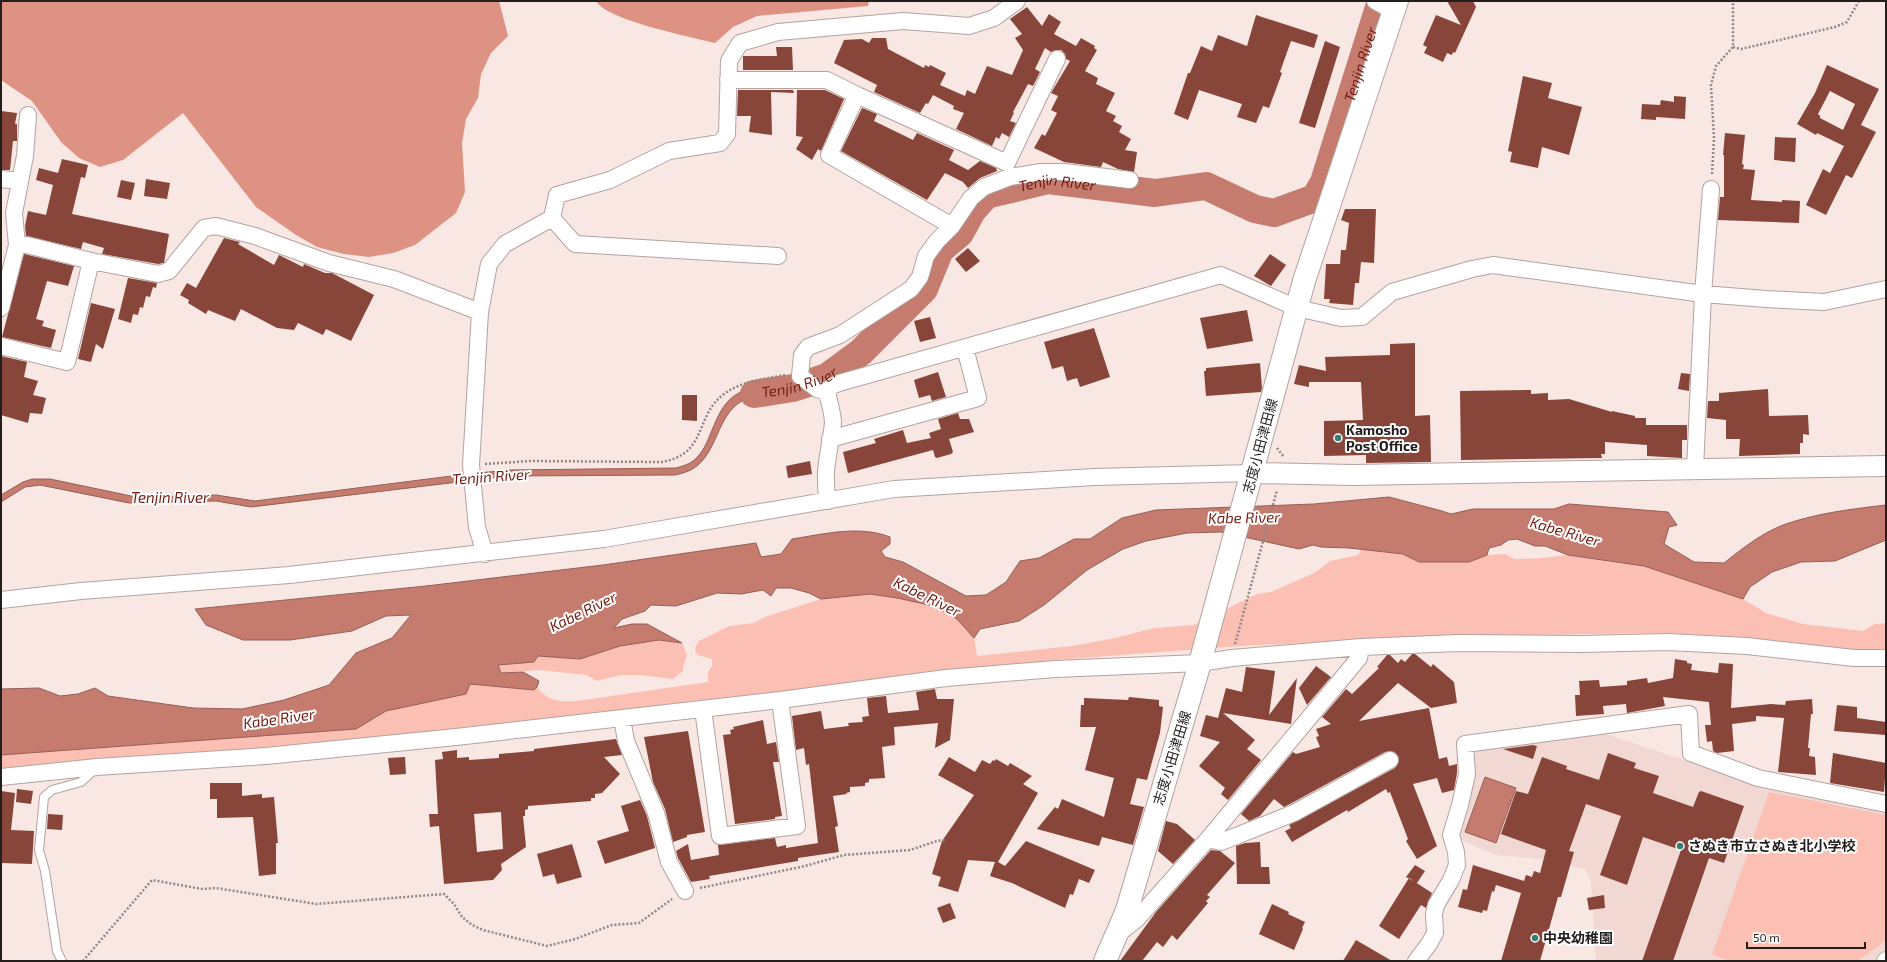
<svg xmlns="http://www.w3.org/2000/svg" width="1887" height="962" viewBox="0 0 1887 962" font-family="'Exo 2','Noto Sans JP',sans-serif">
<rect width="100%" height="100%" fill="#f8e7e3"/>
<path fill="#f1d8d3" d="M1600,732L1762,786L1886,811V955L1879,961H1596L1591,881L1585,869L1541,859L1495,855L1455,837L1473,748Z"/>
<path fill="#fbbfb4" d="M1362,549L1403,554L1419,562H1469L1487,555L1505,554L1514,559L1543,558L1568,555L1644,566L1743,599L1766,613L1803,624L1863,631L1875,624L1886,623V651H1854L1748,638L1665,633L1459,636L1240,646L1057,660L710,703L266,752L1,771V755L373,720L386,711L466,694L470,684L534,690L537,687C548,702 560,702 577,701L708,682V672L712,666V659L697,655L695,648L699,641L729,626L754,623L765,617L821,599L870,594L897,598L934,606L958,619L974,638L977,656L1072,646L1115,638L1154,628L1194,625L1257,594L1271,592L1316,572L1330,561L1358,555Z
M659,640L682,643L687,655L683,667V671L673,679L640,675H620L597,681L586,675L539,670L501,673L498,664L534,662L538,656L580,659L620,646Z
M1769,792L1886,815V940L1858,961H1730L1712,955Z"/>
<path fill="#dd9284" d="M1,1H499L508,36L491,53L481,74L478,98L466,119L462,143L465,192L456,213L415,245L393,253L369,257L344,254L317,247L296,235L256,207L183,113L123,160L100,167L79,158L61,142L32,101L1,80Z
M596,1H869L868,6L757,16L733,27L715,43C691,37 606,20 596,1Z"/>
<path fill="#c57b6e" stroke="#955f56" d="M790,381L792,391C779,393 758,394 746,399C718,411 719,447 698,465C691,471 684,473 675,475L508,476L251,507L216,501L129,503L40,485L25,487L1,502V495L23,482L32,479H50L131,496L143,497L216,495L255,501L467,474L510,470L676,468C682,466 688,465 693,461C712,447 712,412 734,396C749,385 772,385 790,381Z
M1389,497L1442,511L1451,514L1473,509H1554L1569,504L1668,512L1677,525L1669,527L1664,544L1694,562L1724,563C1743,548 1763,532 1786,524C1818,513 1852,509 1886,505V540L1835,561L1801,562L1772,572L1750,587L1743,599L1644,566L1568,555L1545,546H1535L1517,539L1508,540L1501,545L1489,548L1487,555L1469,562H1419L1403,554L1349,548L1321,547L1313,545L1299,549L1221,532L1187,533L1146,541L1123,549L1087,570L1044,605L1019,621L980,629L974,638L957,619L934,606L897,598L870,594L821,599L809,593L791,588H776L771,596L763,590L741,594L717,593L676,606L651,605L645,611L622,619L614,628L632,624H647L682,643L659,640L620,646L580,659L538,656L534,662L498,665L501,673L523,672L539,681L537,687L534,690L470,684L466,694L386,711L356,729L1,755V689L39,688L60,696L78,694L95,688L108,696L193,708L242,709L284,700L329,685L356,653L392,638L411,615L386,616L352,631L290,640H243L206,625L195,609L426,586L603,565L756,543L761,557L781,554L792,539C824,534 859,525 890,537V544L881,551L885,557L903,562L966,596L986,595L1006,582L1020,561L1039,558L1074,539H1090L1122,518L1156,510L1314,504Z
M1485,777L1516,788L1496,843L1465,832Z"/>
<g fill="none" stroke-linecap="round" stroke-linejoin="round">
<path stroke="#c57b6e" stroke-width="28" id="s1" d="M754,394L793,388L827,377L861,352L924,289L940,250L960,233L972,211L986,195L1048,180L1155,193L1206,186L1255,209L1274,213L1315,198L1324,182L1381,1"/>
</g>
<path fill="#88453a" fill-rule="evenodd" d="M1447,1H1473L1476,7L1455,53L1453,52L1452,55L1447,53L1443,62L1424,53L1427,47L1423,45L1436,15L1461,25Z
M1027,7L1042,26L1049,14L1061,22L1054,34L1076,46L1081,38L1095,46L1094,48L1097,50L1085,71L1098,78L1096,84L1115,93L1106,111L1116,116L1113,121L1122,126L1119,132L1131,139L1125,150L1137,152L1134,172L1118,169L1103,162L1101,167L1064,162L1034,148L1042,134L1045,136L1057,113L1051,110L1058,96L1051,93L1070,61L1066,59L1065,54L1061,50H1056L1051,52L1045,48L1035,69L1040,72L1033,86L1028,84L1013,112L1014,113L1010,121L1016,123L1009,137L1002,133L999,139L996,137L992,146L956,129L964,113L953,109L954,106L933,95L928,104L926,103L920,113L874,92L877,85L834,63L844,40L862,39L869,43L872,38H886L888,49L924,68L925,65L929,67L930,65L946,73L940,85L965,96L967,90L975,94L987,66L1012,75L1023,50L1015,38L1022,34L1010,19Z
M1256,15L1318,35L1314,48L1291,41L1280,72L1282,73L1269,108L1263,106L1256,123L1237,117L1242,104L1199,90L1188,120L1174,114L1188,73H1190L1201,46L1212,51L1218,35L1247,46Z
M1325,41L1340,47L1315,128L1299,123Z
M776,47H792L793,70H743V56H777Z
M1827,65L1879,89L1861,125L1876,132L1852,178L1846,175L1826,215L1806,205L1823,169L1830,173L1844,146L1817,133L1816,135L1797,124L1815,93ZM1830,91L1855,104L1843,130L1820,118V116L1818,114Z
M1523,76L1552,83L1548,98L1582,107L1569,155L1542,147L1538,168L1510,162L1512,152L1508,151Z
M738,90H793L794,93L771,92L772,135L749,132L751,116H737Z
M797,90H825L844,99L821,151L818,149L812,160L796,149L803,137L796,136Z
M1674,96L1686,97L1685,119L1656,117V120L1641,119L1642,104L1660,105L1661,100L1674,102Z
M862,108L877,114L874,121L913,140L917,133L954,150L949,160L968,170L980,161L996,168L997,171L980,178L968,188L963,182L945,173L927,200L841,151Z
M1,111L17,113L15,124H17V141H13L10,170H1Z
M1725,133L1745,135L1742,164L1744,165L1743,169L1755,170L1751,200L1782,202V200L1800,201L1799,223L1718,220L1720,197H1724V155H1723Z
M1775,137L1796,138L1795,162L1774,160Z
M62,159L88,165L85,178L81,177L72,214L169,234L164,263L158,264L102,254L104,248L83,242L81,249L26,236L25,226L28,211L46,215L53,185L36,180L39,168L58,173Z
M146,179L170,183L167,199L144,196Z
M121,180L135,183L131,200L117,197Z
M1345,209H1376L1374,263L1361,262L1359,283H1355L1353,305L1329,303L1330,299H1324L1326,264H1340L1341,250H1346L1349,223L1341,220Z
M224,238L240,242L238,244L274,265L279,255L303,267L304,264L325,273H332L374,295L351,341L326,329L323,335L298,323L294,330L277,328L241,309L235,321L208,310L206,314L188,303L189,300L180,295L187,283L196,288Z
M968,248L980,261L966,272L955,259Z
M24,254L74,266L68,286L47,281L36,319L44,321L42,326L56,330L51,348L2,337Z
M1270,254L1286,265L1271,286L1254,276Z
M128,278L157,283L156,288L153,287L150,297L146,296L143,308L140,307L138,315L133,314L131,323L118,319Z
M91,303L115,309L103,349L96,344L91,362L78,359Z
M1247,310L1253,341L1207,349L1200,318Z
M930,317L936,338L920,342L914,321Z
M1094,328L1110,377L1080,387L1077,378L1067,381L1063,366L1052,369L1044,342Z
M1415,343V416L1430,415L1431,462L1366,463V455L1324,456V421L1363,420L1361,382H1309V387L1294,384L1299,365L1326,371L1325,357L1390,355V344Z
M1,356L27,362L24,377L38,381L33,395L46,398L42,414L30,413L28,423L1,415Z
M1260,363L1262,388L1261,392L1206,396L1204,371H1206V368Z
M938,372L946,397L932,401L930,395L919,398L914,380Z
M1681,373L1690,374L1689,391L1678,389Z
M1768,389L1769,416L1808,415L1809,435L1803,434V443H1800V454L1739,456L1740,439H1726V420L1707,418L1708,401H1719V393Z
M1531,390V394L1548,393V400L1569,399L1612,412V411L1635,416V418H1646V425H1687V440H1682V458L1647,456V445L1605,442V454H1601L1602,458L1461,460L1460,391Z
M682,395H697V421L682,420Z
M958,413L960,419H969L974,432L949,439L953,452L951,454L937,458L935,457L933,450L848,473L843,452L876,443L874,439L903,430L907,443L931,438L929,433L941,429L938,419Z
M810,461L812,474L788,478L786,466Z
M1412,654H1415L1431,667L1433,664L1454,682L1457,703L1431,708L1398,683L1359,721L1429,708L1439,759L1447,757L1449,766L1457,764V773L1454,790L1442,793L1437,778L1413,784L1437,846L1417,859L1406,841L1408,839L1390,792L1388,793L1386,789L1348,812L1347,810L1292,842L1285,831L1291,828L1289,825L1395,768L1399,761L1398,756L1391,751L1385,752L1290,804L1284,807L1274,799L1260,816L1249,821L1241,814L1293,752L1296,754L1320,747L1316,737L1319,736L1316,729L1331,724L1322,717L1346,689L1352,694L1379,668L1377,667L1387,655H1390L1398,663L1401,659L1405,662Z
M1675,659L1687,661V663L1692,664L1691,670L1718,673L1719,663L1733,664L1731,708L1771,704L1785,705L1786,701L1812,699L1813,714H1811L1808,748H1810L1809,756L1815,757L1816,775L1778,772L1784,718L1756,716V721L1732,724L1734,751L1717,753L1713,751L1712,741L1707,742L1705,725H1711L1709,702L1663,697L1665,706L1627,713L1626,704L1603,706L1604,714L1576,716L1575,695H1580L1579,681L1599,680L1600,687L1627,685V681L1647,678L1648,683L1673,678Z
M1316,666L1331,677L1307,705L1299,688Z
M1246,667L1275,671L1269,715L1297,678L1291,724L1223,713L1255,740L1247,749L1261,760L1228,800L1221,794L1225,788L1199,766L1220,742L1200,736L1206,715L1218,718L1226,688L1242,692Z
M935,689L937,699H954L950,740L935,748L938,723L894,727L895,745L882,747L885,778L869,779V782L865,783V786L850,787V792L846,793L847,794L833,796L838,826L835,827L839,852L798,858V861L709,876L710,879L691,882L678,858L676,851L688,844L691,860L719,855L718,845L775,838L777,847L786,845V848L818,843L809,764L806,765L804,748L796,750L792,716L821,711L824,729L849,726L848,723L863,722L862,717L869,716L867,698L886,696L888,713L919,710L916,692Z
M1129,697L1159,700V706L1163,707L1160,733L1147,780L1137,778L1130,804L1144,807L1133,845L1102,837L1099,846L1037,829L1055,807L1058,809L1062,799L1104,817L1114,778L1085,770L1096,727H1080L1081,705H1084V698L1128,700Z
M1837,705L1857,707V718L1886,722V735L1834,731Z
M763,720L767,744L776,742L779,762H773L782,816L775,817V819L735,824L723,735L731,734L730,730L734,729L733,727Z
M688,731L705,832L687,835V837L673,842L665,809L653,782L644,737Z
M616,739L622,755L604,757L620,774L602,793L595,794V798H591V801L528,806V809L525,810V816H523L526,847L501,864L502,870L493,880L444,884L439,826L430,827L429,814H438L435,760L443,759L442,752L457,750V758L469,757V760L499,758V754L534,751V749ZM501,812L503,849L477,852L474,814Z
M1533,745L1537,746L1533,759L1503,749Z
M1608,753L1636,763L1634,768L1659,776L1653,793L1693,807L1699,792L1701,791L1744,806L1724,863L1709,858L1673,961H1642L1681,850L1643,837L1627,885L1600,875L1621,816L1586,804L1569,851L1574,852L1561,897H1558L1540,961H1501L1521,893L1496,885L1494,892L1492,891L1487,911L1483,910L1482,913L1458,907L1463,889L1467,890L1473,865L1524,881L1526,875L1532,877L1534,871L1540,873L1546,850L1501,834L1516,791L1528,794L1542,757L1567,766L1566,769L1599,780Z
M1833,753L1886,763L1884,792L1830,783Z
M405,757L406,774L390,775L388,758Z
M949,757L975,772L982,760L990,764L993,760L995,761L996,759L1008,766L1010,763L1032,776L1023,784L1038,793L998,862L1005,866L1026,841L1095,870L1089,883L1079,879L1073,895L1070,894L1065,908L1012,883L990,876L995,862L968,860L958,892L938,886L941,877L932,874L942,841L974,795L938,775Z
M210,783H242V796L262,794V798L274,797L278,843H276V874L259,876L253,817L217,818V799H210Z
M17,789L33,791L31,804L16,802Z
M1,791L15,793L11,830L34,831L32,864L1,863Z
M640,800L647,816L655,848L605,864L597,841L629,831L621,806Z
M48,814L63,815L62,830L47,829Z
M1166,821L1177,824L1195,840L1173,864L1158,851Z
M1260,842L1261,867H1269L1270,884H1237L1236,846L1245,843Z
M572,844L582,877L557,884L554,874L543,877L537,854Z
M1211,850L1220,851L1235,863L1207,895L1210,897L1206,901L1208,903L1177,940L1172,935L1163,947L1157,942L1142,961H1120L1156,912Z
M1415,865L1425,871L1417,883L1406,877Z
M1409,878L1432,893L1426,908L1421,905L1399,939L1379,926Z
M1604,895L1605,908L1589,910L1587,898Z
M950,903L956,918L943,923L937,908Z
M1272,904L1289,912L1288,914L1305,922L1302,928L1303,929L1294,950L1259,934Z
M1356,940L1392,961H1343Z"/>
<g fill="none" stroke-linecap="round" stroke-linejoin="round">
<g stroke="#b3a3a0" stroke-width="10">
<path id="service" d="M62,961L57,951L45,871L39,850L44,797L52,790L81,782L95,769"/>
</g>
<g stroke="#b3a3a0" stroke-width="18">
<path id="minor" d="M1375,1L1395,12
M728,80H827L857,95L829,155L952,226
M857,95L1007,163L1057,59
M1,179L20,181
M552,218L575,244L778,256
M17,245H27L91,261L158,274L169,271L204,228L216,226L255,236L329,263L394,279L480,312
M1,308L17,245L14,213L25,156L28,115
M1,346L67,362L91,261
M827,392L832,386L839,383L1221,275L1297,308L1341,318L1362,317L1392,292L1472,269L1493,265L1703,294L1766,299L1824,302L1886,289
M830,439L978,398L965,348
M1695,469L1703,294L1711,189
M828,501C822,470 830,452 833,423C833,414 829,401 827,392L817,389L800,376L802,355L808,347L840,335L911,289L920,277L926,256L937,241L952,226L971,198L984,187L1010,177L1041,172H1065L1130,180
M485,554L477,527L471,465L480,312L489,264L505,244L552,218L557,195L610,180L669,151L720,143L727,134L729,61L740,43L778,32L903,21L969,26L994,18L1017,1
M1,600L81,591L289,575L604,539L894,489L1094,477L1252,473
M703,709L720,836L797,826L780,700
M622,718L626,741L656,813L669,862L685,891
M1,777L97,767L266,756L456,737L780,700L946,678L1055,669L1200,663L1232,658L1361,647L1458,643L1581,644L1667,642L1747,646L1854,658H1886
M1208,839L1221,842L1294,813L1390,760
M1118,934L1137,919L1208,839L1359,658L1361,647
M1416,961L1429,944L1435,933L1434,914L1436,905L1451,880L1457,865L1456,852L1451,835L1460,805L1467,774L1465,744L1689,714L1691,753L1758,778L1886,804
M1885,961L1886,960"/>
</g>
<g stroke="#b3a3a0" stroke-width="22">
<path id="tertiary" d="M1252,473L1353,475L1886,466"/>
</g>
<g stroke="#b3a3a0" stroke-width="24">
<path id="secondary" d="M1105,961L1127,910L1200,663L1304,281L1397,1"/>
</g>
<path stroke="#938785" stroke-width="2.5" stroke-dasharray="2 2" stroke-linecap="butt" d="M1733,47L1741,49L1835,27L1847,22L1859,1
M1712,174L1714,138L1711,85L1716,66L1733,47V1
M1277,448L1284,457
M485,464L530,461L661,462C708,455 694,416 724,394C742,381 764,379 785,375
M1235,644L1277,490
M700,888L805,866L844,855L910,850L937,841L946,840
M83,961L152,880L202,889L216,888L316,904L444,894L454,904L462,917L472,925L483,930L547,946L575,939L612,925L639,923L672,899"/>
<use href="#service" stroke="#fff" stroke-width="8"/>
<use href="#minor" stroke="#fff" stroke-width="16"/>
<use href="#tertiary" stroke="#fff" stroke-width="20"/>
<use href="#secondary" stroke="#fff" stroke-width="22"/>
</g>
<g fill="#377c70" stroke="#fff" stroke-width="1.5">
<circle cx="1338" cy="438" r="4"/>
<circle cx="1680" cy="846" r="4"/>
<circle cx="1535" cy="938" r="4"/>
</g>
<g text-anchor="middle" stroke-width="4" stroke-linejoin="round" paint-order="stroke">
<g font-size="14" font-weight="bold" fill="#241e1d" stroke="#fff" text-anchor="start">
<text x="1346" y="435">Kamosho<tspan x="1346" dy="16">Post Office</tspan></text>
<text x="1688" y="851">さぬき市立さぬき北小学校</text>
<text x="1543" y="943">中央幼稚園</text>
</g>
<g font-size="14" fill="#241e1d" stroke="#fff">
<text transform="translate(1260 446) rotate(-75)" y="5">志度小田津田線</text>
<text transform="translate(1172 758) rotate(-73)" y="5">志度小田津田線</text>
</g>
<g font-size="15" font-style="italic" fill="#751c11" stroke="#fff">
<text dy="5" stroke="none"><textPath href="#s1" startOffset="803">Tenjin River</textPath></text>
<text dy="5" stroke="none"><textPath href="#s1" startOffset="394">Tenjin River</textPath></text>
<text dy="5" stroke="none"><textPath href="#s1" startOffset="47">Tenjin River</textPath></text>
<text transform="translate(491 477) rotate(-4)" y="5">Tenjin River</text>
<text x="170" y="503">Tenjin River</text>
<text transform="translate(1244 518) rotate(-1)" y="5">Kabe River</text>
<text transform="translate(1565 532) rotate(16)" y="5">Kabe River</text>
<text transform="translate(927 597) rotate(26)" y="5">Kabe River</text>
<text transform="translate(583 612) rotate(-26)" y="5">Kabe River</text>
<text transform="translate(279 719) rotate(-8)" y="5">Kabe River</text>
</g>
</g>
<rect width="1887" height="962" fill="none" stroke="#241e1d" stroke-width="4"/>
<path d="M1747 942v6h118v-6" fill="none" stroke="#241e1d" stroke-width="2"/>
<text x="1753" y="942" font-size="12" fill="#241e1d" stroke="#ffffff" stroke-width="3" paint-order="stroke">50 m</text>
</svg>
